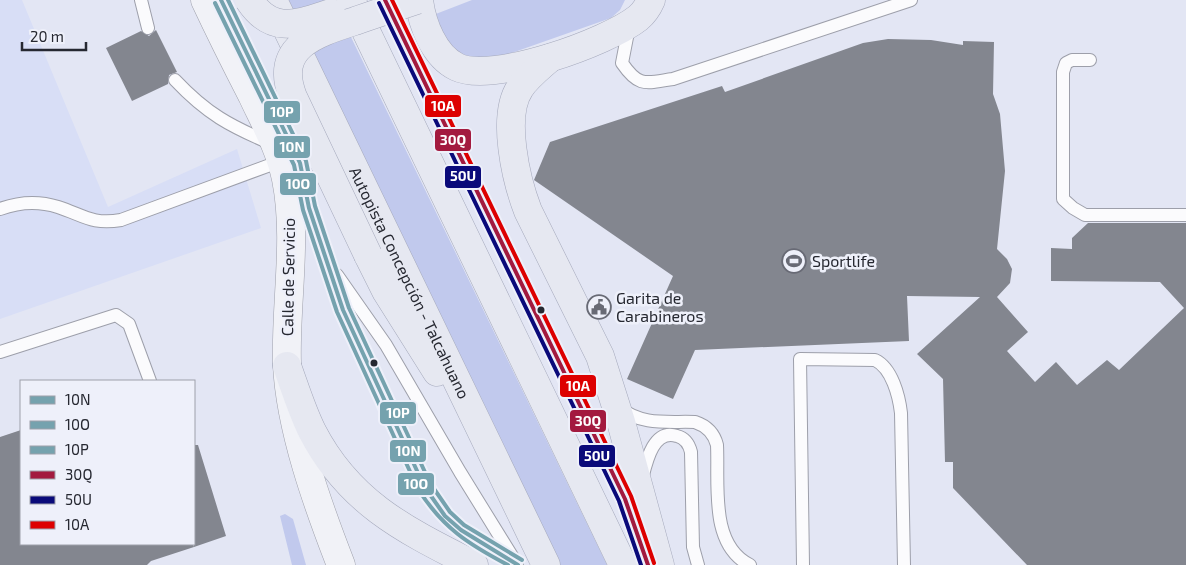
<svg xmlns="http://www.w3.org/2000/svg" width="1186" height="565" viewBox="0 0 1186 565" font-family="'Exo 2',sans-serif">
<rect width="100%" height="100%" fill="#e3e6f4"/>
<path fill="#d8def6" d="M0,0H22L108,207L237,149L261,228L0,319Z"/>
<path fill="#c1c9ed" d="M286,0H333L607,565H560Z
M472,0H625L620,10L611,18L483,63L458,60L428,17Z
M285,514L293,519L306,565H292L280,516Z"/>
<path fill="#83868f" d="M156,30L177,72L169,75L168,84L132,101L106,48L141,31L149,36Z
M888,39L931,40L963,45V41L994,42L993,94L1000,114L1005,171L997,249L1007,259L1012,269L1010,283L997,297L1028,332L1007,351L1035,382L1056,362L1077,385L1107,360L1119,370L1184,308L1160,282L1051,281V248L1072,249V238L1088,223H1186V565H1027L953,488V462H945L943,379L917,354L980,297L907,296L909,341L695,350L673,399L627,379L673,276L534,180L550,142L722,86L725,92L863,43Z
M21,430V544H193L194,547L151,561L147,565H0V437Z
M194,445H198L226,536L194,547Z"/>
<g fill="none" stroke-linecap="round" stroke-linejoin="round">
<g stroke="#9d9faa" stroke-width="14">
<path id="lane" d="M141,0L148,28
M221,0L300,163L309,208L343,310L424,486C430,495 434,505 441,513C461,536 491,550 517,563
M389,8L625,499L643,549
M629,27L622,63C639,88 646,83 673,79L911,0
M1090,60H1072L1066,63L1063,72V199L1073,208L1085,215H1186
M175,80C207,114 230,126 272,144
M0,209C19,202 39,201 58,207C83,215 92,225 121,220L281,161
M337,275L386,345L460,472L515,561
M0,352L116,315L129,324L150,381
M620,408C642,426 669,421 695,422C707,426 714,433 717,445C719,484 709,545 750,565
M642,479C646,463 653,428 677,436C685,438 689,444 691,452L693,547L698,565
M803,565L800,359L875,360C892,368 899,396 901,413L904,565"/>
</g>
<g stroke="#9d9faa" stroke-width="29">
<path id="secondary" d="M205,0C220,32 236,64 252,95C265,123 280,149 286,179C298,239 285,304 287,364C290,429 318,506 341,565"/>
</g>
<g stroke="#a5a9bc" stroke-width="29">
<g id="primary">
<path id="s1" d="M273,0L546,565"/>
<path d="M351,0L623,565"/>
<path d="M419,0C422,24 434,56 457,67C492,84 608,42 638,18C644,13 648,7 651,0"/>
<path d="M550,58C540,67 527,77 520,88C501,116 516,180 528,211L600,356L621,422L660,565"/>
<path d="M368,255L386,291L437,372"/>
<path d="M287,366C295,388 302,411 312,431C349,503 405,530 474,565"/>
</g>
</g>
<use href="#lane" stroke="#fbfbfd" stroke-width="12"/>
<use href="#secondary" stroke="#f1f2f7" stroke-width="28"/>
<use href="#primary" stroke="#e6e8f1" stroke-width="28"/>
<g stroke="#a5a9bc" stroke-width="29" stroke-linecap="butt">
<path id="primary-bridge" d="M249,0C272,35 297,24 331,13
M368,255L293,97C273,46 317,33 355,21C375,14 396,7 417,0"/>
</g>
<use href="#primary-bridge" stroke="#e6e8f1" stroke-width="28"/>
<g stroke="#eef0fa" stroke-width="8">
<path id="bus-1" d="M221,0L300,163L309,208L343,310L424,486L445,516L461,530L518,565"/>
</g>
<g stroke="#eef0fa" stroke-width="8">
<path id="bus-2" d="M215,3L294,165L303,210L337,312L418,489C443,528 468,544 508,565"/>
</g>
<g stroke="#eef0fa" stroke-width="8">
<path id="bus-3" d="M228,0L306,161L315,206L349,308L430,483L450,512L464,525L522,560"/>
</g>
<g stroke="#eef0fa" stroke-width="8">
<path id="bus-4" d="M385,0L625,499L648,565"/>
</g>
<g stroke="#eef0fa" stroke-width="8">
<path id="bus-5" d="M379,3L619,501L641,565"/>
</g>
<g stroke="#eef0fa" stroke-width="8">
<path id="bus-6" d="M392,0L631,496L654,563"/>
</g>
<use href="#bus-1" stroke="#75a2ae" stroke-width="4"/>
<use href="#bus-2" stroke="#75a2ae" stroke-width="4"/>
<use href="#bus-3" stroke="#75a2ae" stroke-width="4"/>
<use href="#bus-4" stroke="#a31a3f" stroke-width="4"/>
<use href="#bus-5" stroke="#0a0a7a" stroke-width="4"/>
<use href="#bus-6" stroke="#d00" stroke-width="4"/>
</g>
<defs>
<g id="stadium-ring" transform="scale(1.25)"><circle r="9.5" fill="#eef0fa" stroke="#686a75" stroke-width="1.5"/><path d="M0-5a6.5 5 0 1 0 0 10a6.5 5 0 1 0 0-10ZM-3.5-1.8h7v3.6h-7Z" fill="#686a75"/></g>
<g id="civic-ring" transform="scale(1.25)"><circle r="9.5" fill="#eef0fa" stroke="#686a75" stroke-width="1.5"/><path d="M-.6-6.5H3V-4.5H.6V-3L4-1V1h2V6H-6V1h2V-1L-.6-3ZM-1.2 2.5V6h2.4V2.5Z" fill="#686a75"/></g>
</defs>
<g fill-rule="evenodd">
<use href="#stadium-ring" x="794" y="261"/>
<use href="#civic-ring" x="599" y="307"/>
</g>
<g fill="#262831" stroke="#eef0fa" stroke-width="2">
<circle cx="541" cy="310" r="4.5"/>
<circle cx="374" cy="363" r="4.5"/>
</g>
<g text-anchor="middle" stroke-width="5" stroke-linejoin="round" paint-order="stroke">
<g font-size="16" fill="#262831" stroke="#eef0fa" text-anchor="start">
<text x="812" y="267">Sportlife</text>
<text x="616" y="304">Garita de<tspan x="616" dy="18">Carabineros</tspan></text>
</g>
<g font-size="16" fill="#262831" stroke="#eef0fa">
<text transform="translate(288 277) rotate(-89)" y="6">Calle de Servicio</text>
<text dy="6" stroke="none"><textPath href="#s1" startOffset="314">Autopista Concepción - Talcahuano</textPath></text>
</g>
</g>
<g stroke="#eef0fa" stroke-width="2">
<rect x="424" y="94" width="38" height="24" rx="5" fill="#d00"/>
<rect x="263" y="100" width="38" height="24" rx="5" fill="#75a2ae"/>
<rect x="434" y="128" width="38" height="24" rx="5" fill="#a31a3f"/>
<rect x="273" y="135" width="38" height="24" rx="5" fill="#75a2ae"/>
<rect x="444" y="165" width="38" height="24" rx="5" fill="#0a0a7a"/>
<rect x="279" y="172" width="38" height="24" rx="5" fill="#75a2ae"/>
<rect x="559" y="374" width="38" height="24" rx="5" fill="#d00"/>
<rect x="379" y="401" width="38" height="24" rx="5" fill="#75a2ae"/>
<rect x="569" y="409" width="38" height="24" rx="5" fill="#a31a3f"/>
<rect x="389" y="439" width="38" height="24" rx="5" fill="#75a2ae"/>
<rect x="578" y="444" width="38" height="24" rx="5" fill="#0a0a7a"/>
<rect x="397" y="472" width="38" height="24" rx="5" fill="#75a2ae"/>
</g>
<g font-size="14" text-anchor="middle" font-weight="bold" fill="#fff">
<text x="443" y="111">10A</text>
<text x="282" y="117">10P</text>
<text x="453" y="145">30Q</text>
<text x="292" y="152">10N</text>
<text x="463" y="181">50U</text>
<text x="298" y="189">10O</text>
<text x="578" y="391">10A</text>
<text x="398" y="418">10P</text>
<text x="588" y="426">30Q</text>
<text x="408" y="456">10N</text>
<text x="597" y="461">50U</text>
<text x="416" y="489">10O</text>
</g>
<rect x="20" y="380" width="175" height="165" fill="#eef0fa" stroke="#9ea0aa"/>
<rect x="30" y="396" width="25" height="8" fill="#75a2ae" stroke="#9ea0aa"/>
<text x="65" y="405" font-size="15" fill="#262831">10N</text>
<rect x="30" y="421" width="25" height="8" fill="#75a2ae" stroke="#9ea0aa"/>
<text x="65" y="430" font-size="15" fill="#262831">10O</text>
<rect x="30" y="446" width="25" height="8" fill="#75a2ae" stroke="#9ea0aa"/>
<text x="65" y="455" font-size="15" fill="#262831">10P</text>
<rect x="30" y="471" width="25" height="8" fill="#a31a3f" stroke="#9ea0aa"/>
<text x="65" y="480" font-size="15" fill="#262831">30Q</text>
<rect x="30" y="496" width="25" height="8" fill="#0a0a7a" stroke="#9ea0aa"/>
<text x="65" y="505" font-size="15" fill="#262831">50U</text>
<rect x="30" y="521" width="25" height="8" fill="#dd0000" stroke="#9ea0aa"/>
<text x="65" y="530" font-size="15" fill="#262831">10A</text>
<path d="M22 42v8h64v-8" fill="none" stroke="#262831" stroke-width="2.5"/>
<text x="30" y="42" font-size="15" fill="#262831" stroke="#eef0fa" stroke-width="4" paint-order="stroke">20 m</text>
</svg>
